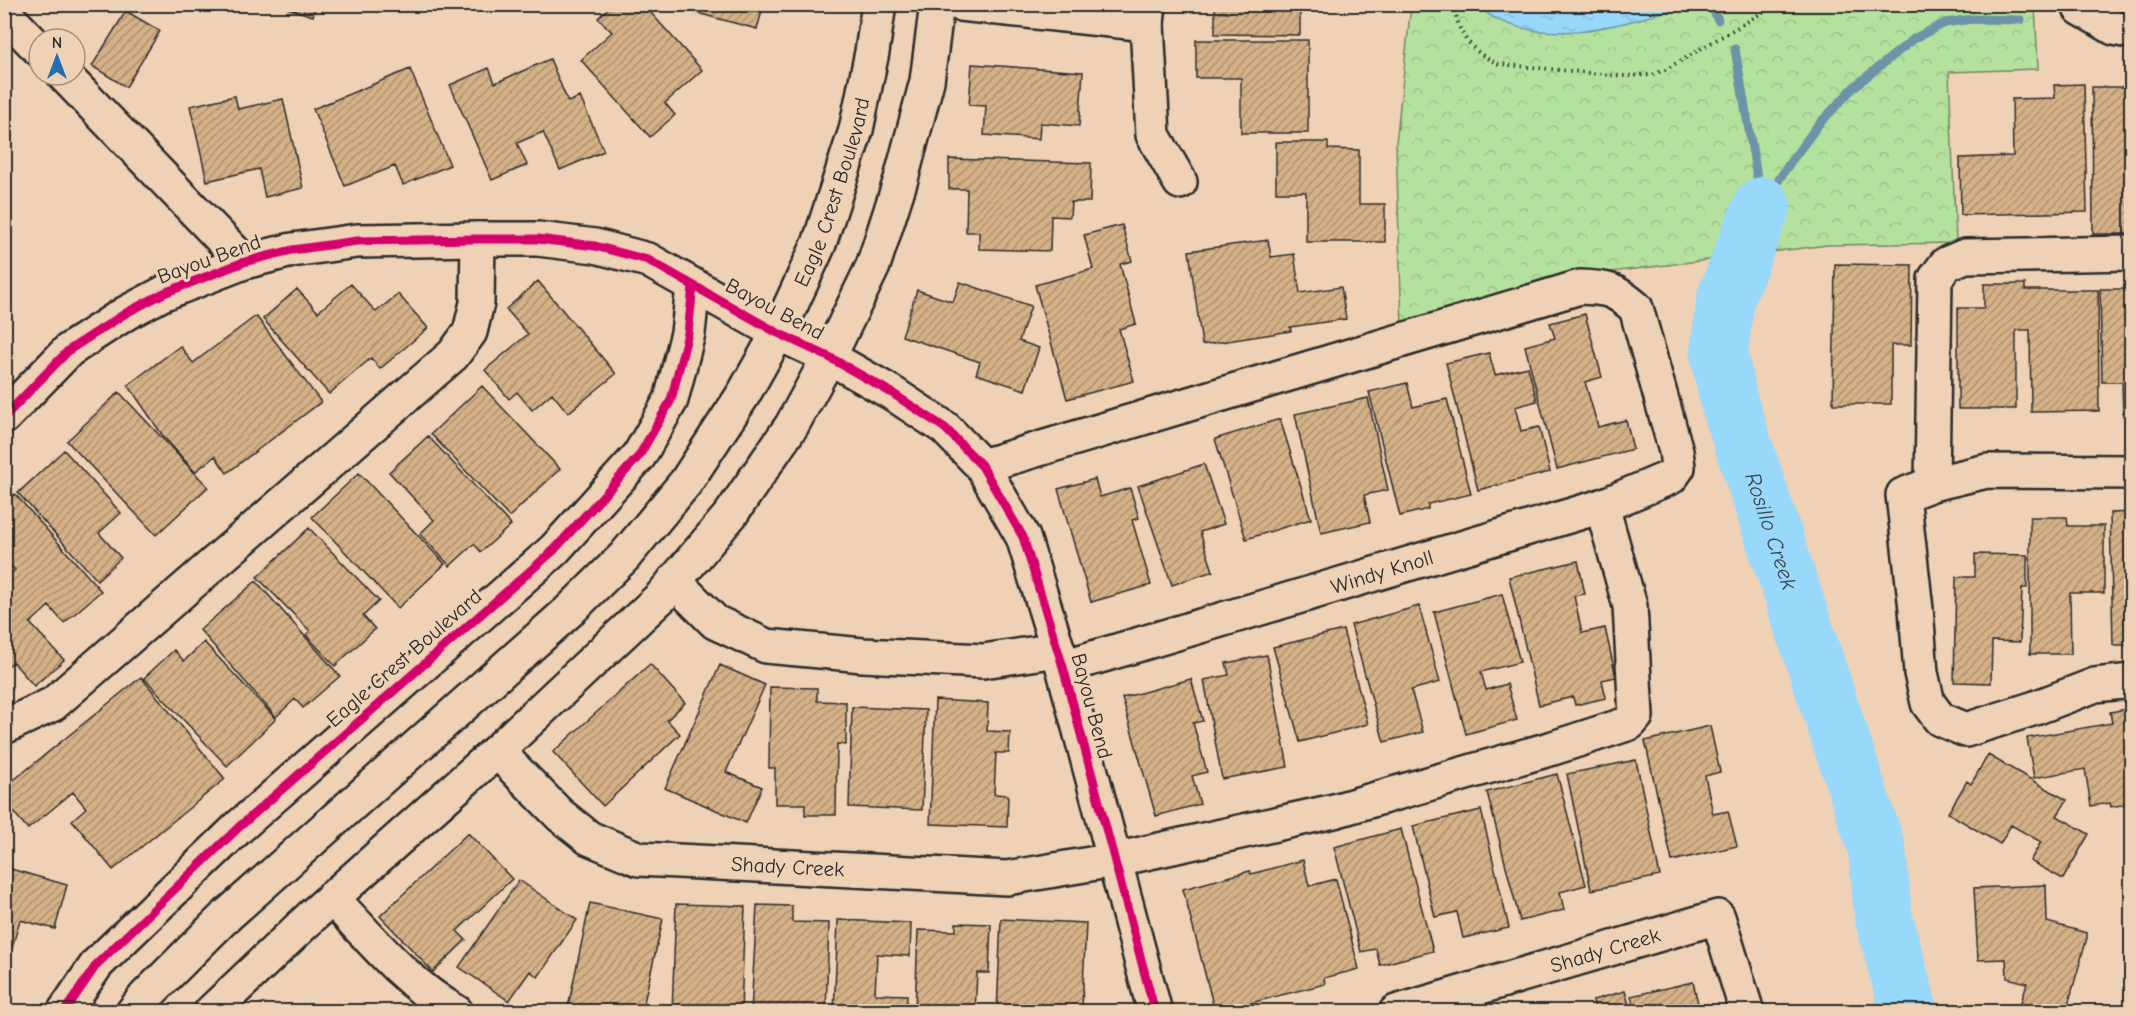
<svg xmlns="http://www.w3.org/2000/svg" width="2136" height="1016" viewBox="0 0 2136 1016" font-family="'Comic Neue',sans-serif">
<defs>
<pattern id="forest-crowns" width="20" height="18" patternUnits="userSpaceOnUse" patternTransform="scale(1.5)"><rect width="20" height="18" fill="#b5e19e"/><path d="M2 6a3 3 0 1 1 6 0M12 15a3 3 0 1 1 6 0" fill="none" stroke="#9cc188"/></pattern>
<pattern id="water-ripples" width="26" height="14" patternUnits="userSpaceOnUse" patternTransform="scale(1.5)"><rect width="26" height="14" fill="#98d8fa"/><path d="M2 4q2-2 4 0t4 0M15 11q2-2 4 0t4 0" fill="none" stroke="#83bad6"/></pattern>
<pattern id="building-hatch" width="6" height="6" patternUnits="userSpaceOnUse" patternTransform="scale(1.5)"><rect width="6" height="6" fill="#d5b187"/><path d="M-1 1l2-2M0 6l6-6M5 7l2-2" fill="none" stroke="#ad906f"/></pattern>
</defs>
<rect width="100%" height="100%" fill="#efd2b6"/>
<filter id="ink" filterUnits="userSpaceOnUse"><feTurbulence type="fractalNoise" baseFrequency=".0167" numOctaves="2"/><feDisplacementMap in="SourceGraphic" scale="12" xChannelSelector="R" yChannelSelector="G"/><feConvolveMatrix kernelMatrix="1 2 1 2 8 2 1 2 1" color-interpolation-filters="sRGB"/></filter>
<g filter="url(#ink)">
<path fill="url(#forest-crowns)" stroke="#708664" stroke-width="1.5" d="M1411,5H2035L2038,69L1949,72L1956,243L1828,245L1587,275L1402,327L1396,143Z"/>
<path fill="url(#water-ripples)" stroke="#6c93a7" stroke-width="1.5" d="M1476,5H1684C1624,26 1530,53 1476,5Z"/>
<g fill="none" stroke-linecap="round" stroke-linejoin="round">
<path stroke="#6c93a7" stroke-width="9" d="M1710,4L1718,20
M1735,49L1762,206
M1762,206L1789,164L1818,125L1855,86L1915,38L1945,23L1972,19L2021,20"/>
<path stroke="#98d8fa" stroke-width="58" id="s1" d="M1762,206L1726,297L1719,353L1729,402L1877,849L1883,915L1909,1012"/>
</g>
<path fill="url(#building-hatch)" stroke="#2b2b2b" stroke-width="1.5" d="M274,4H316L313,16Z
M613,4H643L702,70L665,103L675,115L650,137L581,60L612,32L598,18Z
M679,4H764L757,29L678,8Z
M1215,4H1300V35L1215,34Z
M126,11L160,31L126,87L92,66Z
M1196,40H1308V133H1241V78H1196Z
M550,59L568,102L580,97L604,151L560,170L543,132L517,143L527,165L492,180L450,85L489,68L495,83Z
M972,64L1083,72L1079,126L1040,123L1039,139L984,135L986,106L969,105Z
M410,69L450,165L403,185L395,166L345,186L313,109Z
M2084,84L2087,212L1961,215L1960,158L2013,156L2012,99L2055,98L2054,85Z
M2092,87H2132V234H2093Z
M235,96L238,109L283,99L303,188L265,197L259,169L207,181L190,106Z
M1276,142H1328V149L1359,150V204H1385V242H1306V192H1276Z
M949,159L1091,163L1090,202H1071L1070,217L1051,216L1050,251L979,249V232H966L967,189H949Z
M1122,225L1132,261L1120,264L1136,324L1119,329L1134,381L1067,399L1035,285L1093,269L1084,235Z
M1268,240L1271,257L1294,254L1300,293L1341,287L1346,319L1290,327L1291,331L1202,345L1189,251Z
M1835,264L1912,265L1911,345H1891V404H1833Z
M538,281L616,374L568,413L552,393L532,410L517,392L509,399L485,370L528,334L506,309Z
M960,282L1031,306L1019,341L1039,348L1025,390L976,374L980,362L902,336L917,290L953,302Z
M351,284L376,312L398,294L428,328L380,369L371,358L329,394L263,319L297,289L318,312Z
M1984,284H2025V290H2098L2099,411L2031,412L2030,330H2016V409H1958V308H1984Z
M2100,289H2132V416H2123L2122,382H2102Z
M1585,314L1602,377L1585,382L1598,427L1626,420L1633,449L1557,469L1525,346L1555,338L1550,323Z
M256,316L321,402L227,473L215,456L195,472L163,436L128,385L180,346L193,363Z
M1489,353L1495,375L1528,367L1537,401L1515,407L1521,431L1539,427L1550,472L1478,490L1446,363Z
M1407,383L1413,407L1447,399L1471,494L1428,504V509L1400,516L1369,392Z
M482,386L560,469L509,517L431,434Z
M119,392L208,487L156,535L67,441Z
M1368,398L1388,490L1364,495L1370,522L1321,533L1295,414Z
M1280,419L1311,519L1246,539L1215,439Z
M428,436L511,525L481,552L474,544L450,566L420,534L434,520L389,472Z
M64,450L121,513L99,533L121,558L97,580L18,493Z
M1204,464L1224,524L1200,532L1213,571L1172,585L1138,486Z
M359,473L445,564L398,608L312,517Z
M1095,479L1100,497L1130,488L1139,518L1132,520L1151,585L1091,602L1058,489Z
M15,494L101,591L64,623L49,606L30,623L64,660L34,686L13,662L4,669V579L15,570L4,559V503Z
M2132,512V645H2113L2110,513Z
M2030,517H2067L2068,526H2104V593H2070L2071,654H2030Z
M309,528L379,601L363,616L375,629L335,666L306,635L310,631L257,577Z
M1975,554L2027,555V588H2022L2020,642L1992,641L1991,683L1954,682L1956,577H1975Z
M1578,561L1585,594L1574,596L1582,633L1605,628L1616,677L1602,680L1606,698L1575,705L1573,697L1539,705L1509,577Z
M256,581L340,676L303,708L295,699L276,717L200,630Z
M1502,594L1520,662L1481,672L1486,690L1507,684L1517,720L1466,734L1434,612Z
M1419,606L1440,682L1411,690L1423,732L1384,742L1351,625Z
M1343,630L1368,724L1300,742L1273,647Z
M204,642L276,719L227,766L144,678L174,650L184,661Z
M1267,655L1288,767L1222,779L1204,680L1229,675L1226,663Z
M650,664L685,703L667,720L680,734L603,806L553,752Z
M720,665L765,685L726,772L762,787L746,823L665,788Z
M141,677L225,779L113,870L72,820L86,808L73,792L28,829L4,801V788Z
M1191,679L1203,721L1193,723L1207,772L1192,776L1200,804L1156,816L1122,698Z
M770,687L817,688V701L846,702V745L837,744L836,815H805V804H775V768H769Z
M935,700L988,703L987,731L1010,732L1009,753H996L994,794L1008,795L1007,827L930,824Z
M852,707L926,710L922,810L849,807Z
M2132,708V803L2111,807L2110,803L2091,806L2085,769L2034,778L2027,738L2112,723L2110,712Z
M1710,726L1720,772L1705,776L1713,814L1728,811L1737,846L1672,861L1645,741Z
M1988,755L2067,800L2057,816L2089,834L2063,879L2030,861L2041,842L2011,825L2000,844L1948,813L1967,781L1971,784Z
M1636,760L1660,876L1591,890L1567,774Z
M1557,774L1586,885L1560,892L1564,910L1520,921L1487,792Z
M1481,810L1509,928L1463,938L1457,912L1435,917L1413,826Z
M1401,829L1433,951L1380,965L1376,949L1361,952L1334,847Z
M468,833L512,879L457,931L466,940L433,972L380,916Z
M1303,860L1309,886L1336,879L1359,969L1324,978L1325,984L1215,1012L1183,889L1250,871L1251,874Z
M4,867L67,885L55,929L20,920L9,958L4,956Z
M519,880L577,920L538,977L530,971L509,1001L459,967Z
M2046,885L2047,922L2087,933V938L2066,1012H2018L2027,983L2007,978L2006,959L1978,960L1974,888Z
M590,903L663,919L642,1011L626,1007L625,1012H567Z
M676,904L745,906L741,1012H672Z
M757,905L792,906V922L829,923L826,1012H751Z
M1001,919L1086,923L1082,1008L1103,1009V1012H997Z
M838,920L911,923L910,956L877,954L875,994L907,995L906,1012H834Z
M956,923L991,924L989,973H977L975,1012H915L918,930L956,931Z
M1693,982L1700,1012H1635L1631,996Z
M1625,991L1631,1012H1586L1595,1009L1593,1000Z"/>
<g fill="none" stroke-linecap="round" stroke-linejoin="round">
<g stroke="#2b2b2b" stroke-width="38">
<g id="minor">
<path d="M960,4L1147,24"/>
<path d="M1149,4L1147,24L1153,135L1180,182"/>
<path d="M2080,8L2114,28L2132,32"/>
<path d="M4,13L39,49"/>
<path d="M64,75L244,262"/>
<path d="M4,417L69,350L126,313L164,293L244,262L292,250L357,241L478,239H538L595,246L648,260L778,333L829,357L892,393L945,428L982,466L1023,537L1063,667L1155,1012"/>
<path d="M982,466L1580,287C1608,288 1614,289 1636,308L1676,451L1678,467L1671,477L1602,506"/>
<path d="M2132,472L1987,471L1932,484L1903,495L1916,609L1921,673L1928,703L1940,719L1966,730L2035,708L2095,685L2132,681"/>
<path d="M1932,484L1935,279L1946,264L1965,256L2132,253"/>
<path d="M674,581L715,622L766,646L863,655L983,661L1058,650"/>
<path d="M4,727L53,704L453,355L470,332L477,303L478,239"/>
<path id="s2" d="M497,751L560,815L589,838L639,859L1007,878L1114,860L1334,811L1553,748L1630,723L1636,716L1630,606L1602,506L1063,667"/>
<path d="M332,898C370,938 407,984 456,1012"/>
<path d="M64,1012L97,964L239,827L554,550L639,456L671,400L688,333L693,286"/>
<path id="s3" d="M1396,1012L1718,917L1747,1012"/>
</g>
</g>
<g stroke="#2b2b2b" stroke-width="38">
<g id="major">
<path id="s4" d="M133,1012L145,997L223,919L568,612L624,557L686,482L743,395L778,333L819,244L856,130L872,52L879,4"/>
<path d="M211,1012L312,916L497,751L661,597L731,514L792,425L829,357L873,266L901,179L927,81L937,4"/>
</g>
</g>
<path stroke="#2b2b2b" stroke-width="4" stroke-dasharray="1.5 4.5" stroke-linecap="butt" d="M1455,4C1456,34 1472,52 1498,64L1621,76L1652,75L1665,70L1777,4"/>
<use href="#minor" stroke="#efd2b6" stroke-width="33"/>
<use href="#major" stroke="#efd2b6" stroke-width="33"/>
<g stroke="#efd2b6" stroke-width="13">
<path id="cycleway" d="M4,417L69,350L126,313L164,293L244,262L292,250L357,241L478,239H538L595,246L648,260L778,333L829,357L892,393L945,428L982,466L1023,537L1063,667L1155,1012
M64,1012L97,964L239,827L554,550L639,456L671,400L688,333L693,286"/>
</g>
<use href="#cycleway" stroke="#d6006c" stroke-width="9"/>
</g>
</g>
<g text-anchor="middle" stroke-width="6" stroke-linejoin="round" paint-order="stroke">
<g font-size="21" fill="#2b2b2b" stroke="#efd2b6">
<text dy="7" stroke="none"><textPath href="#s4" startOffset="1094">Eagle Crest Boulevard</textPath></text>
<text transform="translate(209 259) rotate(-20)" y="7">Bayou Bend</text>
<text transform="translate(775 309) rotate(28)" y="7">Bayou Bend</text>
<text transform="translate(1382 572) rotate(-17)" y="7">Windy Knoll</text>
<text transform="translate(404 658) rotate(-41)" y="7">Eagle Crest Boulevard</text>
<text transform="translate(1092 706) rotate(75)" y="7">Bayou Bend</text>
<text dy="7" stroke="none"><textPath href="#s2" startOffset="330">Shady Creek</textPath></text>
<text dy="7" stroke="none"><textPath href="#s3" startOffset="218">Shady Creek</textPath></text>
</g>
<g font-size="22" font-style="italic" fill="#3b454a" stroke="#efd2b6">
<text dy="8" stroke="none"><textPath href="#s1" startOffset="340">Rosillo Creek</textPath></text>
</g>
</g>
<rect width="2136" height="1016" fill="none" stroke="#efd2b6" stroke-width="24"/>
<rect x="12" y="12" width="2112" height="992" fill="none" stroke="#2b2b2b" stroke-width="2" filter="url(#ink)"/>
<g transform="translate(57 57)"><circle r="28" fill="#efd2b6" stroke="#a18f7e" stroke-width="1.5"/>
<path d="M0-4.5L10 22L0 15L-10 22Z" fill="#1f6fb2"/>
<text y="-9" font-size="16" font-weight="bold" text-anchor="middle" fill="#2b2b2b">N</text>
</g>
</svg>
